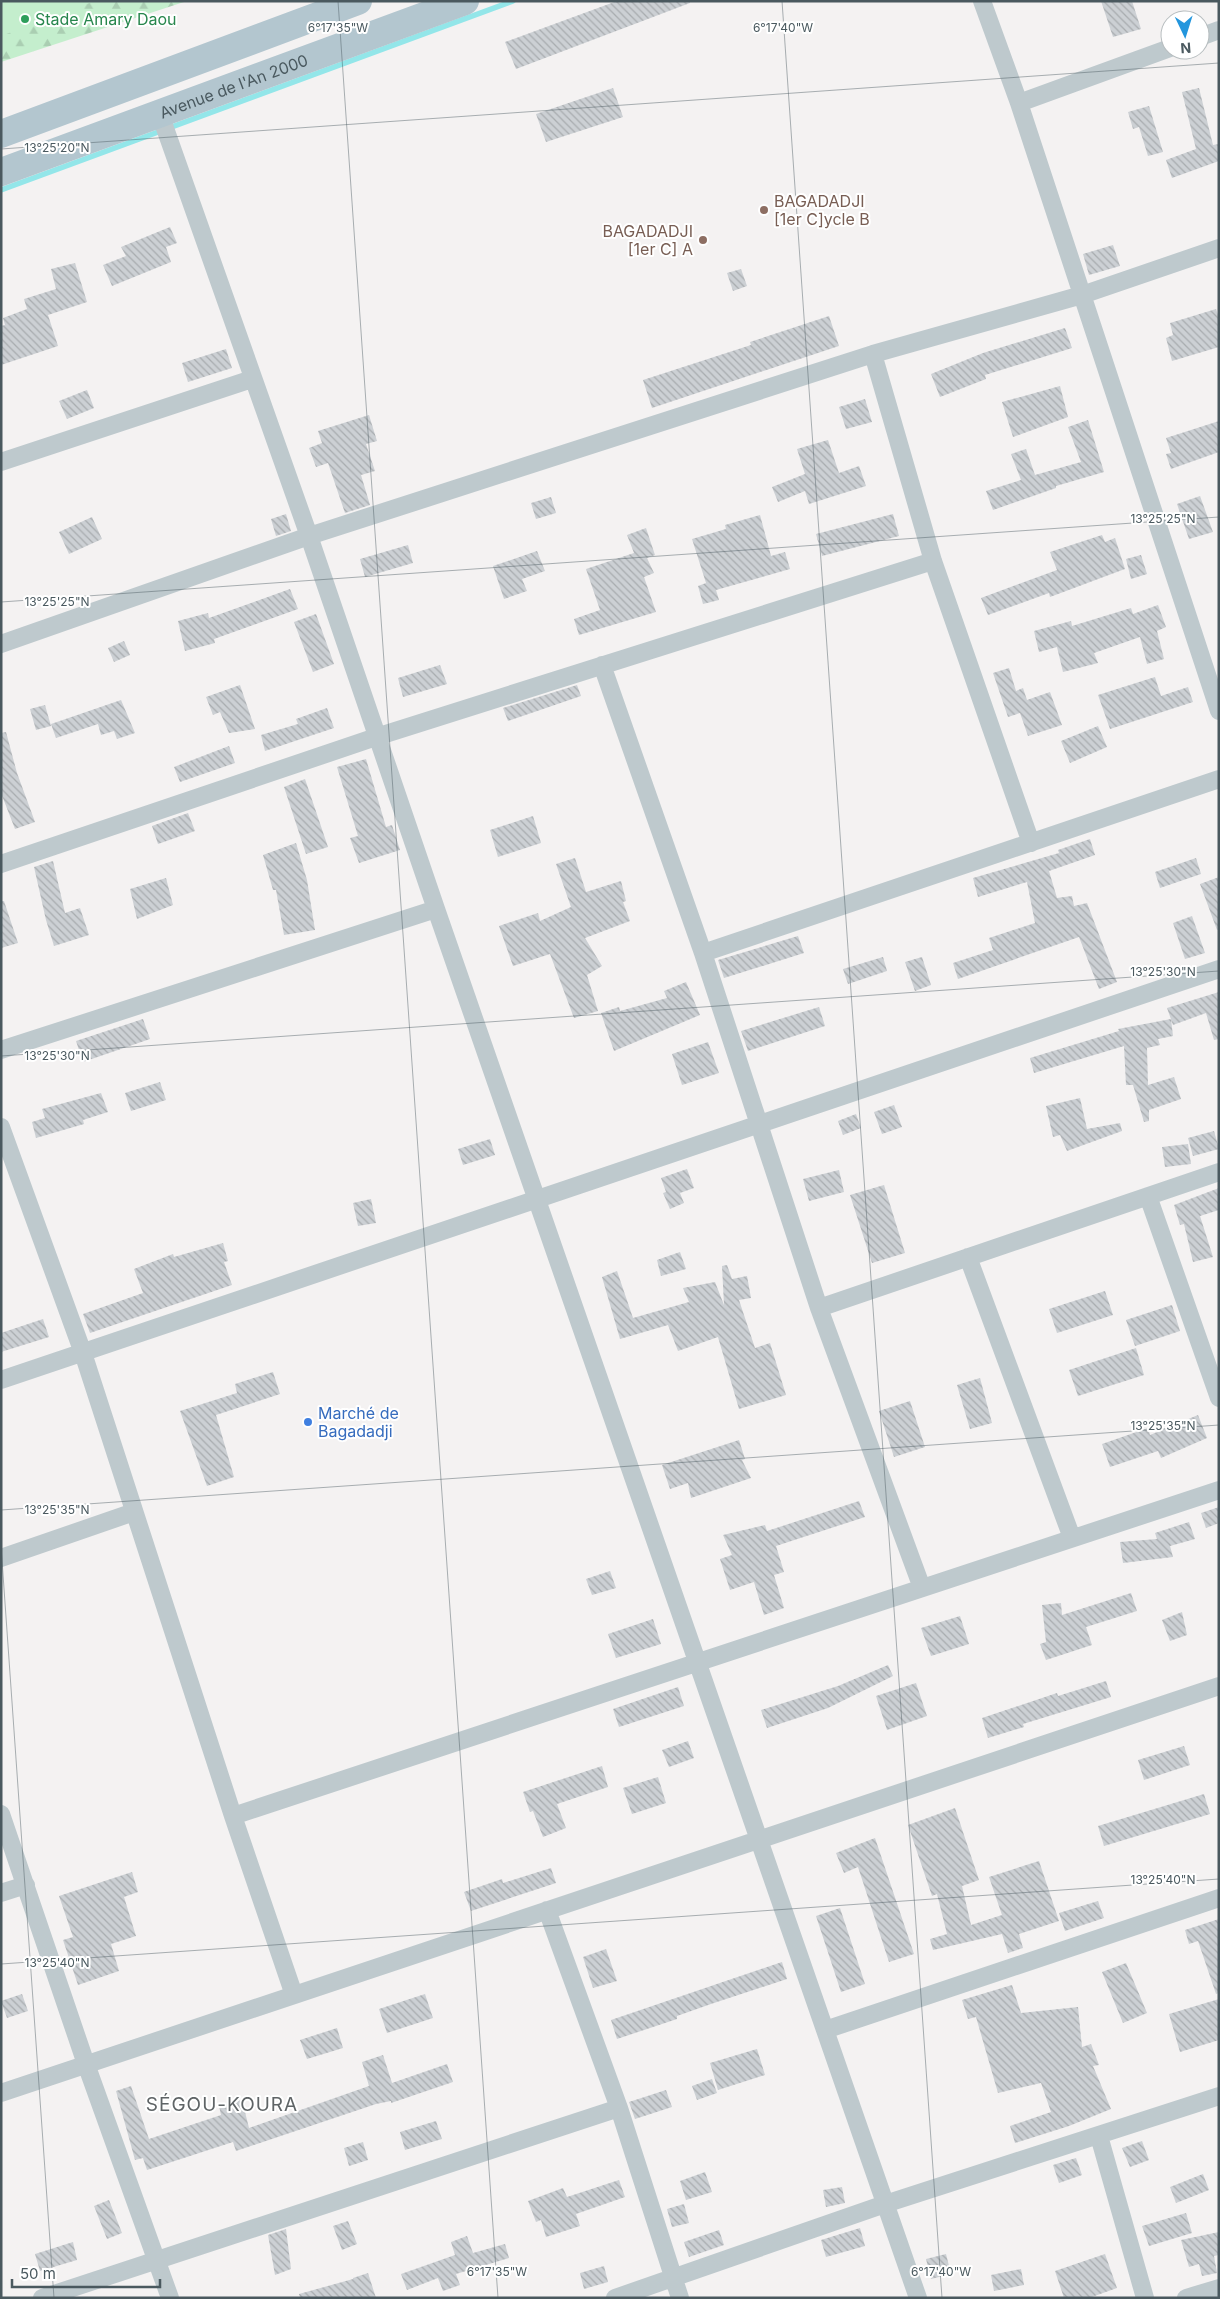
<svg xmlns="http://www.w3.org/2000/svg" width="1220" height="2299" viewBox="0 0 1220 2299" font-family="Inter,sans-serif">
<defs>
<pattern id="forest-firs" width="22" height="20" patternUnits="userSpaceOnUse" patternTransform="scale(1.25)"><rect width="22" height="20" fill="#c4eecd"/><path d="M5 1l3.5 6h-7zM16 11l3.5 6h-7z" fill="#aaceb2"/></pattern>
<pattern id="building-back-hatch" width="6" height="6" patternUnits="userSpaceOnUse" patternTransform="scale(1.25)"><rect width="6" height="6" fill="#ccd0d4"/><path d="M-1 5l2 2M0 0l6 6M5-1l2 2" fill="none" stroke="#a8acaf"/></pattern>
</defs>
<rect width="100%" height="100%" fill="#f4f2f2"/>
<path fill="url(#forest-firs)" d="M37,1H187L1,62V24Z"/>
<path fill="#c4eecd" d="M1,1H95L1,36Z"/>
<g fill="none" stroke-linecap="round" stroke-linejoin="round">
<path stroke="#93e6e9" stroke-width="5.5" d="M1,190L513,1"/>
</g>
<path fill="url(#building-back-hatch)" d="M617,1H690V3L516,69L505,42Z
M1101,1H1132L1141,29L1113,37Z
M613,88L623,117L546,142L536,114Z
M1199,88L1213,145L1219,144V161L1172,178L1166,160L1196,149L1182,92Z
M1149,106L1163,152L1148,156L1139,127L1133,129L1128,112Z
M170,227L177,243L166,247L171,262L112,286L103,265L126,256L121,247Z
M1113,245L1120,266L1089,275L1083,254Z
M75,263L87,302L48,315L58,346L1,365V326L5,325L3,318L27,309L24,299L56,289L51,269Z
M741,269L747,286L733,291L727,273Z
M1216,309L1219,318V347L1172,361L1166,338L1173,335L1170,323Z
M829,316L839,346L652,408L643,380L751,345L750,342Z
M1065,328L1072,348L985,375L986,379L940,397L931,374L983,353Z
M226,349L232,368L188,382L182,363Z
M1060,386L1068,417L1013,437L1002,402Z
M87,390L94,408L67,419L59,401Z
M865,399L872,422L846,429L839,407Z
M369,415L377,441L366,444L375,471L361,475L370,505L345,513L328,463L316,467L309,448L322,443L318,431Z
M1088,420L1104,472L1056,486V488L993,510L986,491L1021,480L1011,454L1026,449L1035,475L1081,462L1068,427Z
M1219,421V452L1171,469L1166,454L1171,453L1166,438Z
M828,440L839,473L859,466L866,486L809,504L805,491L778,502L772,487L805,474L797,449Z
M1200,496L1213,532L1189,539L1177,504Z
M551,497L556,513L536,519L531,503Z
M286,514L291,531L276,536L271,519Z
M893,514L899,536L822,556L816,534Z
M760,515L771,556L785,552L790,569L716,590L719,600L703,604L698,586L706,583L692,539L726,529L725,525Z
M92,517L102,539L69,554L59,532Z
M646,528L655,555L647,558L654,573L644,577L656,612L579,635L574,619L600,610L586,569L634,553L627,535Z
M1102,535L1105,542L1115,538L1125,569L1050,597L1049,593L988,615L981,598L1057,570L1050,552Z
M408,545L413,563L365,577L360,559Z
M537,551L545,571L522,579L527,591L504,599L493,566Z
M1141,555L1147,574L1131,579L1126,559Z
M290,589L298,609L214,639L215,643L185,651L178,621L208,613L209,618Z
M1158,605L1166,627L1157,631L1164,659L1147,664L1140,637L1094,653L1098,663L1063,672L1057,647L1039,652L1034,631L1071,621L1072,626L1131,608L1133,614Z
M316,614L334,664L313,672L294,622Z
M124,641L130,655L114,662L108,648Z
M440,665L447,684L403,697L398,678Z
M1009,668L1016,691L1023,688L1027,700L1050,692L1062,725L1028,736L1020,713L1008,717L993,673Z
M1155,677L1161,696L1188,687L1193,702L1110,729L1098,695Z
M240,685L255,729L229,733L220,712L213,715L206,697Z
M577,685L581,696L508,721L503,708Z
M121,700L135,733L117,739L114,731L101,735L98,724L56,738L51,724Z
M45,705L51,726L36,730L30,709Z
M327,708L334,728L265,751L261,735L298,724L296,719Z
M1098,726L1107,747L1070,763L1061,741Z
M6,732L17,773L35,822L15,829L1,793V733Z
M229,746L235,763L180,782L174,767Z
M366,759L386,827L392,825L400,850L359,863L350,838L358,836L337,767Z
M305,779L328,847L306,854L284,787Z
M188,813L195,831L158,844L152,826Z
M533,816L541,843L498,857L490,830Z
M1090,839L1095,855L1049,871L1057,898L1072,896L1074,906L1087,903L1117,982L1099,989L1079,937L958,979L953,963L993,950L989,938L1035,923L1027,882L978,897L973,878L1059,853L1058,850Z
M296,843L307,880L315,930L284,935L276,890H273L263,855Z
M575,858L586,892L621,881L626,901L623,902L630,921L585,938L602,966L587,975L598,1011L574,1018L550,954L513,966L499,926L538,913L540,921L571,907L556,864Z
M1196,858L1201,874L1160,888L1155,872Z
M53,861L65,913L80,908L89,935L54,946L46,920L34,867Z
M1219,877V929L1217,930L1200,884Z
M166,878L173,905L137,919L130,889Z
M1,901H4L18,943L1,948Z
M1192,916L1205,953L1185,959L1173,923Z
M798,936L804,953L724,978L718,960Z
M883,957L887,971L848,984L843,969Z
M922,957L931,985L915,991L905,962Z
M686,982L700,1015L614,1051L601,1013L619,1007L620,1011L667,998L664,991Z
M1219,992V1039L1214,1040L1206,1013L1173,1025L1167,1008Z
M819,1007L825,1026L748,1051L741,1031Z
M143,1019L150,1039L83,1062L76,1041Z
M1171,1019L1173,1036L1158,1039L1160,1045L1147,1048L1148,1085L1174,1077L1181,1099L1149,1110V1121L1144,1122L1133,1085H1126L1124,1046L1034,1073L1030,1058L1119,1031L1118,1029Z
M708,1042L719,1073L682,1085L672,1054Z
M160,1082L166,1100L131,1111L125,1093Z
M101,1093L108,1112L83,1120L84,1124L36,1138L32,1122L45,1118L42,1109Z
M1080,1098L1087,1129L1120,1123L1122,1131L1067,1151L1060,1135L1053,1137L1046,1106Z
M894,1105L902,1127L882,1134L874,1112Z
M856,1114L861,1128L843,1135L838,1121Z
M1214,1131L1219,1149L1193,1156L1188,1138Z
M490,1139L495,1155L463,1165L458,1149Z
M1188,1144L1191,1164L1165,1167L1162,1147Z
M687,1169L694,1188L680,1193L684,1203L670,1209L663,1193L666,1192L661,1178Z
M839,1170L844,1192L809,1201L803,1179Z
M884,1185L905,1253L872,1263L850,1195Z
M1219,1188V1210L1200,1216L1213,1257L1193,1262L1184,1224L1180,1225L1174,1205Z
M371,1199L376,1223L358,1226L353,1203Z
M223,1243L228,1261L224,1262L232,1285L90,1333L83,1314L143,1293L134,1269L173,1254L174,1257Z
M680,1252L686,1269L661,1276L657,1260Z
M727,1265L732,1279L747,1276L751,1298L739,1300L755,1348L770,1343L786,1395L739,1409L718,1337L678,1351L668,1325L620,1339L602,1277L617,1271L633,1318L689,1302L683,1288L715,1282L724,1305L722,1266Z
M1105,1291L1113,1315L1057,1333L1049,1309Z
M1172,1305L1180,1331L1135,1346L1126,1320Z
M43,1319L49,1337L1,1352V1333Z
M1136,1348L1144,1375L1078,1396L1069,1370Z
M273,1372L280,1394L216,1415L234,1477L207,1486L180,1411L237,1393L235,1384Z
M980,1378L992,1423L970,1429L957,1385Z
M910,1401L925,1447L894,1457L879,1411Z
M1198,1415L1207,1438L1161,1458L1158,1451L1110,1467L1102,1444L1148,1428L1150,1435Z
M739,1440L745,1459L742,1460L751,1478L691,1498L688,1483L670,1489L662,1465Z
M859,1501L865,1517L776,1546L784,1572L774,1575L784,1608L764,1615L754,1582L730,1590L720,1559L732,1555L723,1535L765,1525L767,1531Z
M1219,1507V1523L1206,1528L1201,1513Z
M1189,1522L1195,1539L1170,1546L1173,1557L1123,1563L1120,1542L1157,1539L1155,1533Z
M610,1571L616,1588L592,1595L586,1579Z
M1131,1593L1137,1611L1086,1627L1092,1645L1046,1660L1040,1644L1046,1642L1042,1605L1061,1603L1062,1615Z
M1182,1612L1187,1635L1170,1641L1162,1620Z
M960,1616L969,1644L931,1656L921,1628Z
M653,1619L661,1644L616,1658L608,1634Z
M888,1665L893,1676L828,1708L767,1728L761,1710L838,1686Z
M1106,1681L1111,1697L1023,1724L1024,1727L988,1738L982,1718L1057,1693L1058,1696Z
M916,1683L927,1716L887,1730L876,1696Z
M678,1687L684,1706L619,1727L613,1709Z
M688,1741L694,1758L669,1767L662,1750Z
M1184,1746L1190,1765L1144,1780L1138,1760Z
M602,1766L608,1787L557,1804L566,1828L543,1837L533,1811L530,1812L523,1792Z
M658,1777L666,1803L632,1814L623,1788Z
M1204,1794L1210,1814L1104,1846L1098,1826Z
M955,1808L979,1880L962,1886L971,1925L1002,1915L989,1877L1039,1861L1059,1921L1019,1934L1023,1948L1008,1953L1002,1934L933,1950L930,1939L947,1934L937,1894L932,1896L908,1825Z
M875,1838L914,1954L889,1962L858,1867L844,1873L836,1853Z
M551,1868L556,1883L471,1911L464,1892L502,1879L503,1883Z
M132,1872L138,1892L124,1897L136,1936L111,1944L119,1971L78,1985L63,1940L73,1937L59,1896Z
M1098,1901L1104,1918L1065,1931L1059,1913Z
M840,1908L865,1984L841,1992L816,1916Z
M1219,1919V1993L1216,1994L1198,1941L1189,1944L1185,1930Z
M606,1949L617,1981L593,1988L583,1957Z
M782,1962L787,1979L711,2004L677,2016V2019L617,2039L611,2020Z
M1126,1963L1147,2013L1123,2023L1102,1972Z
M1012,1985L1021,2013L1078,2007L1082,2047L1091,2044L1099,2065L1093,2066L1111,2109L1069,2126L1015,2143L1010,2126L1051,2112L1041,2083L998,2093L976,2017L968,2019L962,2000Z
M22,1994L28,2011L7,2018L1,2001Z
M425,1994L433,2018L387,2033L379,2009Z
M1219,1999V2040L1180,2052L1169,2014Z
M337,2028L343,2048L307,2059L300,2040Z
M757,2049L765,2075L718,2090L710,2063Z
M383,2055L392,2083L447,2064L453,2082L391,2103V2101L376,2104L236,2151L233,2142L147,2170L143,2158L135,2160L116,2091L131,2086L149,2139L221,2115L219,2106L242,2100L249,2128L369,2086L362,2062Z
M712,2079L717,2093L697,2100L692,2086Z
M666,2090L672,2107L635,2119L629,2102Z
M436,2121L442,2139L405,2150L400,2132Z
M1142,2141L1149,2160L1130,2167L1122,2148Z
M363,2142L368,2160L349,2166L344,2148Z
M1076,2158L1082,2175L1059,2183L1053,2165Z
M705,2172L712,2192L686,2200L680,2181Z
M1203,2174L1209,2190L1176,2203L1170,2187Z
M619,2180L625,2197L576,2214L580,2226L546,2237L541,2220L536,2222L528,2201L563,2188L567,2197Z
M842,2187L845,2203L826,2207L823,2190Z
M109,2200L122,2233L107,2239L94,2206Z
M684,2204L689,2223L672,2227L667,2209Z
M1186,2213L1192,2233L1149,2246L1142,2226Z
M348,2221L357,2244L342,2250L333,2226Z
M860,2228L865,2246L826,2257L821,2240Z
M286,2229L291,2269L275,2275L268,2235Z
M719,2230L724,2245L689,2257L684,2242Z
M1219,2232V2255L1214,2256L1217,2273L1202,2276L1199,2264L1189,2267L1181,2240Z
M467,2236L473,2253L505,2244L509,2258L456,2274L460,2285L443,2291L438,2278L407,2290L401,2274L455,2255L451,2242Z
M73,2242L77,2260L40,2271L35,2254Z
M946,2254L951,2274L931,2279L926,2259Z
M1105,2254L1117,2288L1089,2298H1064L1055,2271Z
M604,2266L608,2282L584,2289L580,2273Z
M1021,2269L1024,2285L994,2291L991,2275Z
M368,2273L376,2298H300L299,2294L353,2279V2278Z"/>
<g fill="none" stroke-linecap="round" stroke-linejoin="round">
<path stroke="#bec9cd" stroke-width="18" d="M982,1L1019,103L1219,711
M1200,37L1219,30
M1019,103L1170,48
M160,114L309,536L436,909L918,2298
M873,354L933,561L1031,843
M1,462L252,379
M1,644L309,536L873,354L1082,295L1219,248
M602,665L703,953L819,1308L922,1588
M1,864L376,737L933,561
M703,953L1219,779
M1,1050L436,909
M1,1127L83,1353L233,1816L294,1995
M1148,1196L1219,1398
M968,1257L1072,1538
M819,1308L1219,1172
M1,1380L1219,969
M1,1558L134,1512
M1,1814L86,2064L170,2298
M233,1816L1219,1490
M1,1893L26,1885
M547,1910L619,2108L680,2298
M825,2030L1219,1898
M1,2093L1219,1686
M1099,2136L1145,2298
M42,2298L619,2108
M615,2298L885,2204L1219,2096
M1186,2298L1219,2288"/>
<g stroke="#b3c6cf" stroke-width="28">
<path d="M1,134L358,1"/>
<path id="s1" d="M1,172L465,1"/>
</g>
</g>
<path fill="none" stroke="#4a595f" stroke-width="1" stroke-opacity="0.45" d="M338,1L498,2298M782,1L942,2298M1,149L1219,63M1,602L1219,517M1,1056L1219,971M1,1510L1219,1425M1,1546L54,2298M1,1964L1219,1879"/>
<circle fill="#2e9e5b" stroke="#fff" stroke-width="2" cx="25" cy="19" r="5"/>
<g fill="#8d6e63" stroke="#fff" stroke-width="2">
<circle cx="764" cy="210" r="5"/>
<circle cx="703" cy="240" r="5"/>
</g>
<circle fill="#3f7fe0" stroke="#fff" stroke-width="2" cx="308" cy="1422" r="5"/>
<g text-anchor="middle" stroke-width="4" stroke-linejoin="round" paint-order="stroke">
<g font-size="16" fill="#27864d" stroke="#fff" text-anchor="start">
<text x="35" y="25">Stade Amary Daou</text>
</g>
<g font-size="16" fill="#4a595f" stroke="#fff">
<text dy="6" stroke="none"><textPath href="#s1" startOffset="248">Avenue de l'An 2000</textPath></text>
</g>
<g font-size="16" fill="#785e54" stroke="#fff" text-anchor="start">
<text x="774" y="207">BAGADADJI<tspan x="774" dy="18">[1er C]ycle B</tspan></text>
<text x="693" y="237" text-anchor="end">BAGADADJI<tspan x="693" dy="18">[1er C] A</tspan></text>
</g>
<g font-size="16" fill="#366cbe" stroke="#fff" text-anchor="start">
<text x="318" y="1419">Marché de<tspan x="318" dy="18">Bagadadji</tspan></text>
</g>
<g font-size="19" letter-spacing="1" fill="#5f6466" stroke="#fff">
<text x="222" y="2111">SÉGOU-KOURA</text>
</g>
</g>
<g font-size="12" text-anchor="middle" fill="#4a595f" stroke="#fff" stroke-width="4" stroke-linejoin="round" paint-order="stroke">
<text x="338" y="32">6°17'35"W</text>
<text x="783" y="32">6°17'40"W</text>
<text x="57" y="152">13°25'20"N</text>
<text x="1163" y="523">13°25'25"N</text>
<text x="57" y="606">13°25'25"N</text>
<text x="1163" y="976">13°25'30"N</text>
<text x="57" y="1060">13°25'30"N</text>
<text x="1163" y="1430">13°25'35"N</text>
<text x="57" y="1514">13°25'35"N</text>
<text x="1163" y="1884">13°25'40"N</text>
<text x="57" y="1967">13°25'40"N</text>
<text x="497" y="2276">6°17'35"W</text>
<text x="941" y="2276">6°17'40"W</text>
</g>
<rect width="1220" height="2299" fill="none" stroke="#4a595f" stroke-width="5"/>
<g transform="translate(1185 35) rotate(176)"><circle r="24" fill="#ffffff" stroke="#b7bdbf"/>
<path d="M0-4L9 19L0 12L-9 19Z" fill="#2396dd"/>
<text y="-8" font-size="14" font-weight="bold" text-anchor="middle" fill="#4a595f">N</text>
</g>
<path d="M12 2279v8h148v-8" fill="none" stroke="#4a595f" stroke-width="2.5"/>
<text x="20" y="2279" font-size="15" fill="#4a595f" stroke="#ffffff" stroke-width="4" paint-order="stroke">50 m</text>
</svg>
